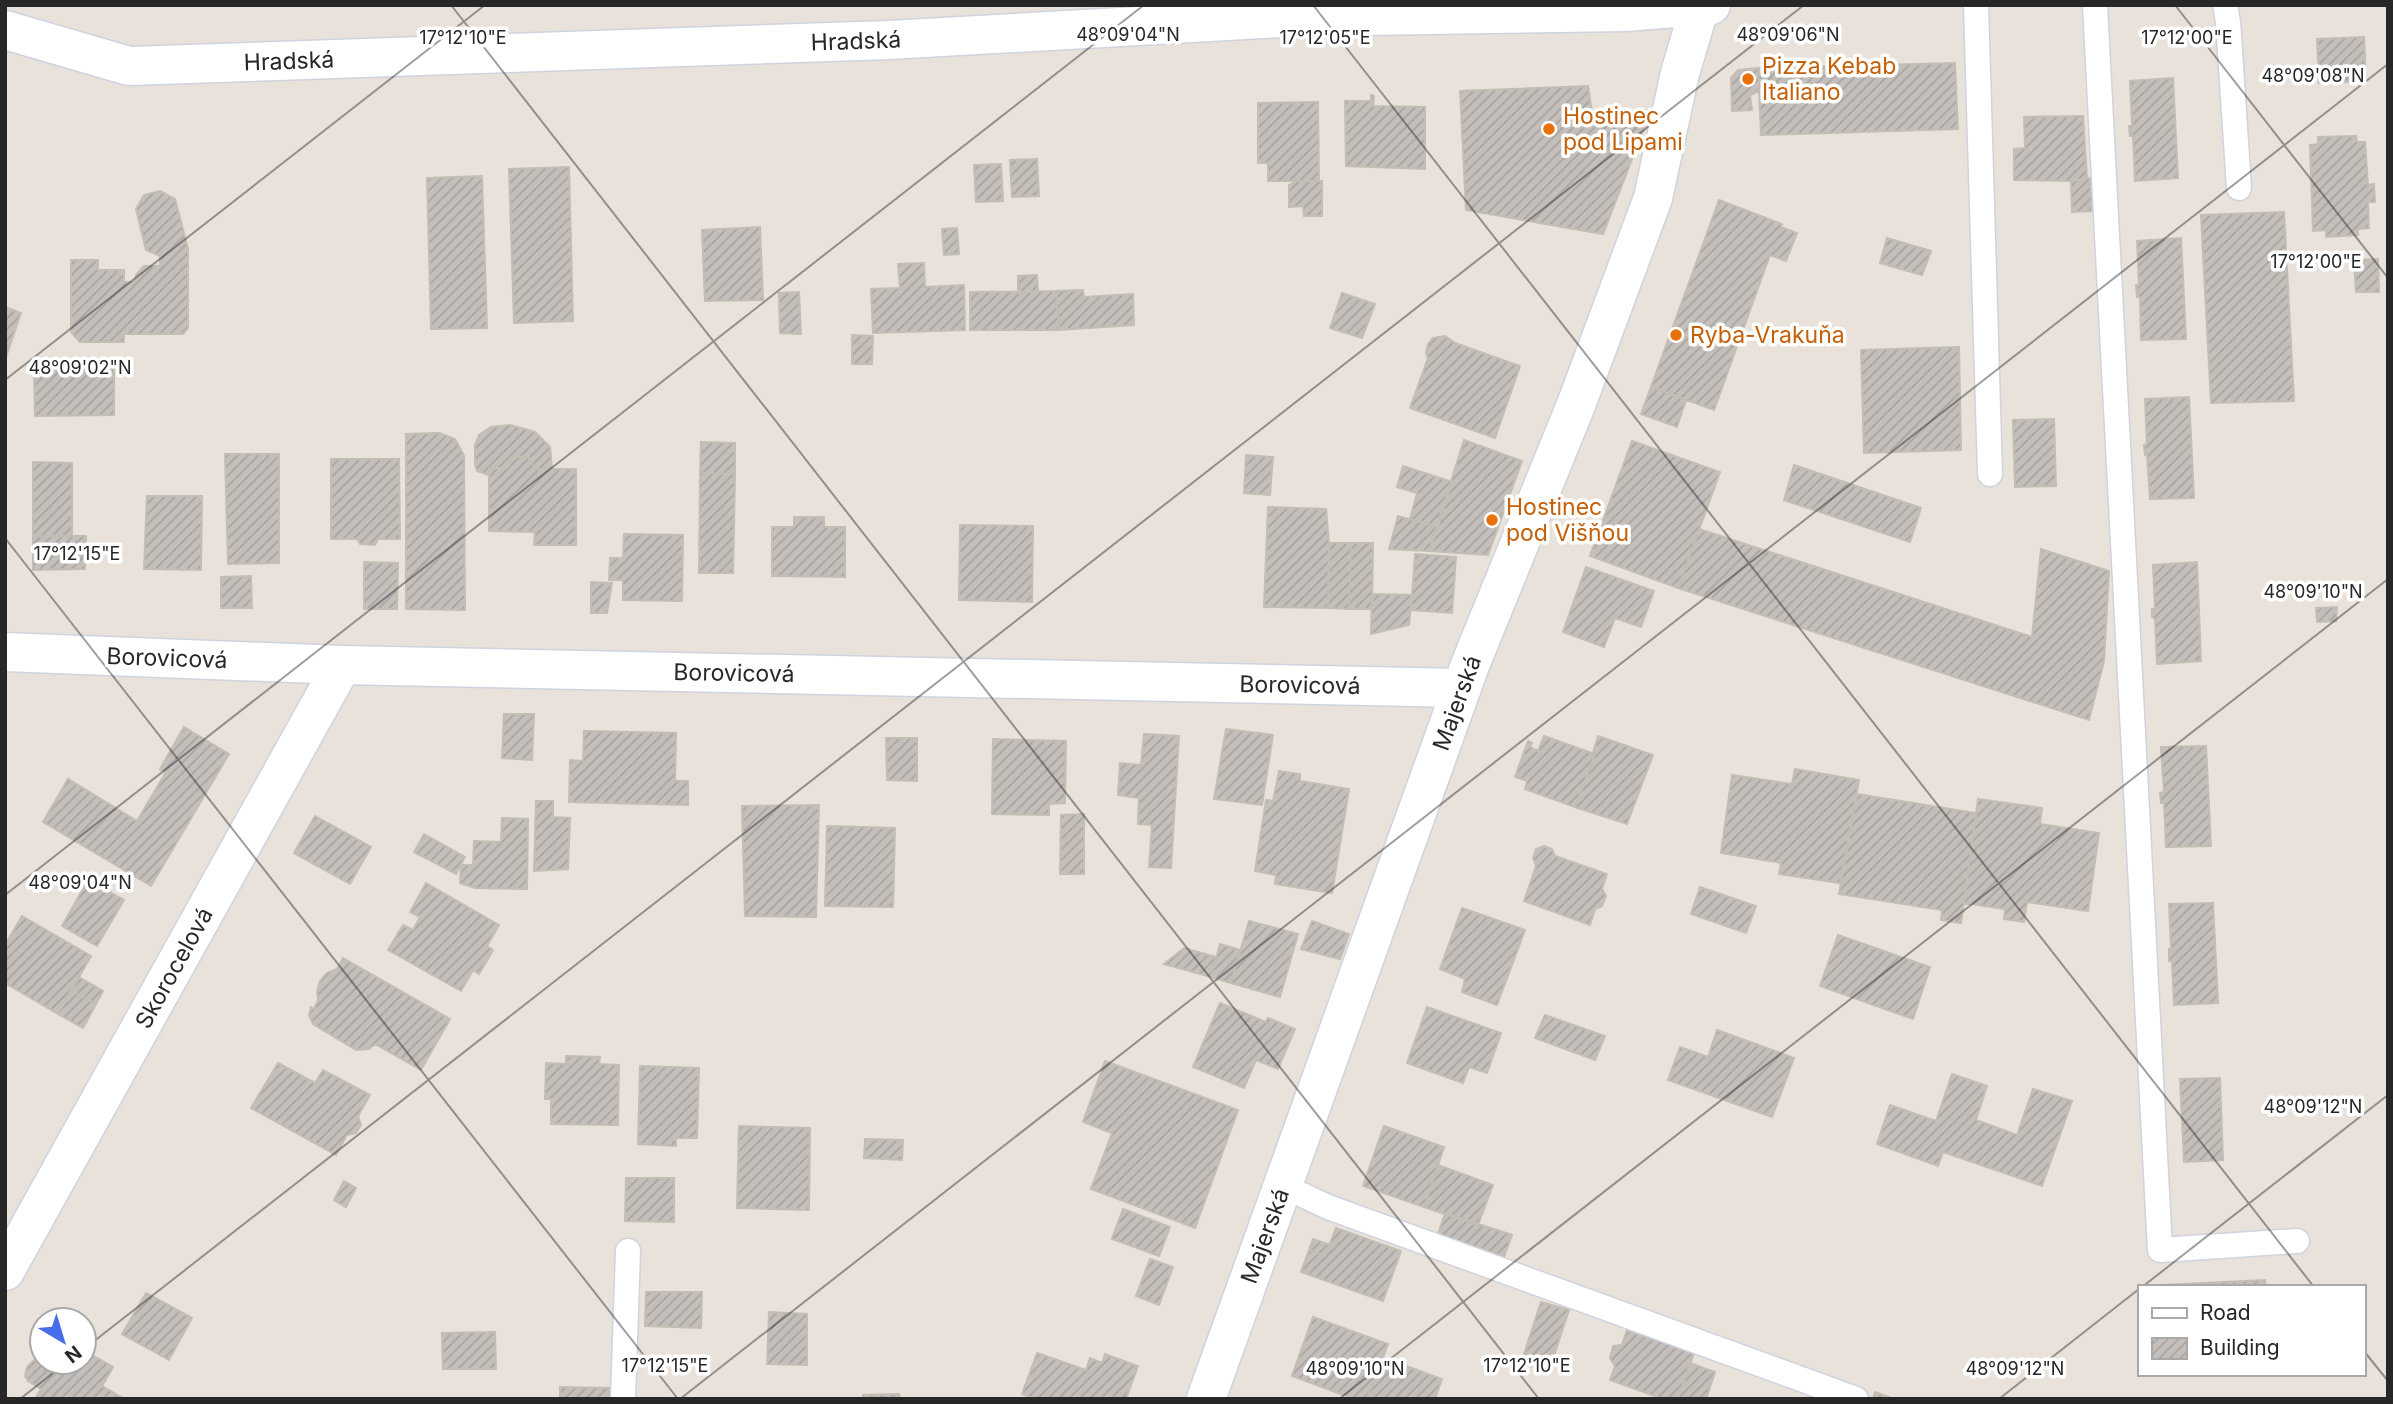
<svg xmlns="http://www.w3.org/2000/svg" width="2393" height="1404" viewBox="0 0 2393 1404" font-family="Inter,sans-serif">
<defs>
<pattern id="building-hatch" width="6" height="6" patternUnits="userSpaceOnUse" patternTransform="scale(1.75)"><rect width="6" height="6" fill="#c4bfba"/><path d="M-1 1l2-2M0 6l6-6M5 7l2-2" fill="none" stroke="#a8a4a0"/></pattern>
</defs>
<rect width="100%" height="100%" fill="#e9e2da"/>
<path fill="url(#building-hatch)" stroke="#c3bdb4" stroke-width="2" d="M2364,37L2366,81L2319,83L2317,39Z
M1955,63L1958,129L1761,135L1758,68Z
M1758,68L1759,91L1750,95L1752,110L1732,111L1731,78L1738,70Z
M2173,78L2178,178L2135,181L2133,136H2130L2129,126H2132L2130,81Z
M1588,86L1592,113L1651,110L1603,234L1466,210L1460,91Z
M1371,95L1374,96L1373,106L1425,107V169L1346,166L1345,101H1371Z
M1318,102L1319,181H1268V163H1258V103Z
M2083,116L2087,178L2071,181L2014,180V149L2025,148L2024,117Z
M2356,136L2357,142H2365L2368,185L2374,184L2375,202H2368L2369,228L2358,229V235L2326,237V230L2313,231L2310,145L2318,144V137Z
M1037,159L1039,196L1012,197L1010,160Z
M1001,164L1003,201L976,202L974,165Z
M569,167L573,321L514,323L509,169Z
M482,176L487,328L431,329L427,178Z
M2090,178L2092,211L2072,212L2071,181Z
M1297,181H1322V216H1304L1303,206L1289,207V185Z
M160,191L175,199L188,249V328L183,334H124V342H80L71,332V260H98V270H124V282H135L136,275L144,266H160V256L146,250L136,209L144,195Z
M1719,200L1782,224L1781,227L1797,233L1786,261L1770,255L1714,410L1651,387Z
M2284,212L2294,401L2211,403L2201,215Z
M760,227L763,300L705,301L702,230Z
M957,228L959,254L944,255L942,229Z
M1887,238L1931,251L1922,275L1880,263Z
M2181,238L2186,339L2141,340L2140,297H2137L2136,285H2139L2137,241Z
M2378,259L2379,292H2356L2354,260Z
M924,263L925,287L964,285L965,330L873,333L871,289L900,288L898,264Z
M1037,275L1038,291L1018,293V276Z
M1083,290L1084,297L1133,294L1134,325L1059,330L1056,291Z
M1056,291L1059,330H970V292Z
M799,292L801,334L780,333L779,293Z
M1342,293L1375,304L1362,338L1330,328Z
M5,307L21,313L5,360Z
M852,335L873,336L872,364H852Z
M1445,336L1455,343L1520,366L1495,438L1410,408L1428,358L1426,353L1428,344L1433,338Z
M1959,347L1961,450L1864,453L1861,350Z
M114,365V415L35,416L34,366Z
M1651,387L1686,400L1677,427L1641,414Z
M2189,397L2194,498L2150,499L2147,455H2145L2144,445L2147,444L2145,399Z
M2054,419L2056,486L2015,487L2013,420Z
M510,425L535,432L550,447L552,469H535L528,457H514L507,468H489V475L477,471L475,464V445L479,435L491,427Z
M439,433L455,439L464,456L465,610L406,609V434Z
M1464,440L1522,461L1488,555L1429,551Z
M1632,441L1720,472L1678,588L1590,556Z
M701,442L735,443V474L700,473Z
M225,454H279V563L228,564Z
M1246,455L1273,457L1270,495L1244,493Z
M514,457H528L535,469H576V545H534L535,532L489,531V468H507Z
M331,459H399L400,539H378L375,545L360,544L357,539H331Z
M33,462L72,463V536H33Z
M1794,465L1921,508L1910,542L1784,500Z
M1403,466L1452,482L1438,527L1410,519L1417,493L1397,487Z
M700,473L735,474L733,573H699Z
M147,496H202L201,570L144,569Z
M1268,507L1326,509L1329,543L1328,608L1264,607Z
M1398,516L1438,527L1429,551L1389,549Z
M794,517H824V527H845V577L772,576V527H794Z
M960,525L1033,526L1032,602L959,600Z
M1699,529L2032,637L2041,549L2109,571L2104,661L2089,720L1678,588Z
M624,534L683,535L682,601L623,600V580H609L610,558H623Z
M33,536H86L85,569L33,570Z
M1329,543H1351L1349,609L1328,608Z
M1351,543H1373L1372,609H1349Z
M1415,554L1456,557L1452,613L1411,610Z
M364,562L398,563L397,609H364Z
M2197,562L2201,661L2157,664L2155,619L2152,617V609H2155L2153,565Z
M1586,567L1654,591L1641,627L1615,618L1604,647L1563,632Z
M251,576L252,608H221V577Z
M591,582L612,583L607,613H591Z
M1372,594L1412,595L1409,625L1371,634Z
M2337,607L2336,621L2317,622L2316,608Z
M504,714H534L532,760L502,758Z
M184,727L229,754L151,886L43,822L68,779L137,821L166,772L160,769Z
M1226,729L1273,735L1262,805L1214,799Z
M584,731L676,733L675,781H688V805L569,802L570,760L583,761Z
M1144,734L1179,736L1171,868L1149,867L1152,825L1138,824L1139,798L1118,795L1120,763L1141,765Z
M1544,736L1595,754L1575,807L1525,789L1527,781L1515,777L1528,741L1532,743L1530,747L1538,751Z
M1598,736L1653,755L1627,824L1575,807L1595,754L1593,753Z
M886,738H917V781L887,780Z
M993,739L1066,741L1065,803L1049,804V815L992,814Z
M2206,746L2211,846L2166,847L2164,803H2161L2160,793L2164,792L2161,747Z
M1795,769L1859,780L1840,883L1779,874L1781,863L1721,853L1732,775L1792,784Z
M1279,771L1300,774V781L1349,789L1332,893L1275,884L1276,875L1255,871L1266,800L1273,801Z
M1857,794L1976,813L1961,923L1941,920L1942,910L1839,894Z
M1978,799L2042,808L2040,824L2099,833L2088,911L2027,902L2024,922L2004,919L2005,909L1964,903Z
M536,801H553V817L570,818L568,869L534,871Z
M819,805L816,917L745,916L742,806Z
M1084,814V874H1060L1061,815Z
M315,816L371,847L350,884L294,853Z
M502,818L528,819L527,889L475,888L460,883L461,865H473L474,841L501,842Z
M827,826L895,828L893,907L825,906Z
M424,834L465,857L456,874L414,852Z
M1544,846L1552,849L1555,856L1607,874L1602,889L1606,896L1602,906L1595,909L1590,925L1524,901L1536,866L1533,858L1536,849Z
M88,880L124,900L97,946L62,926Z
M426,883L499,925L487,946L493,950L479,974L473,970L461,991L388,950L403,925L413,930L420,917L410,912Z
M1700,887L1756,906L1746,933L1691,914Z
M2213,903L2218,1003L2174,1005L2172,961H2169V949H2171L2169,904Z
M1462,908L1525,930L1497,1005L1462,992L1465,979L1440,969Z
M22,916L91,956L58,1014L5,983V945Z
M1249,921L1298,934L1280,997L1231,983Z
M1312,921L1349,934L1340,959L1301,949Z
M1838,935L1930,967L1913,1019L1820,986Z
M1220,944L1240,950L1231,983L1211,977Z
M1184,948L1216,957L1211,977L1164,964Z
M343,958L450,1019L421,1070L375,1044L369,1049L356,1050L313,1024L309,1015L311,1007L314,1009L318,1000L317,991L320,981L327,973L337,969Z
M79,977L103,991L96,1004L71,990Z
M71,990L96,1004L83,1028L58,1014Z
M1220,1003L1266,1022L1268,1018L1295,1029L1278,1069L1256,1060L1244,1088L1193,1067Z
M1427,1007L1501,1033L1487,1073L1469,1067L1463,1083L1407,1063Z
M1545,1015L1605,1036L1595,1060L1535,1038Z
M1717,1030L1794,1058L1772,1117L1668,1080L1680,1047L1708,1057Z
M566,1056L600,1057L599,1064L619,1065L618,1125L551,1124V1099H545L546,1063L566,1064Z
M1105,1061L1238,1110L1195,1228L1091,1189L1112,1133L1083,1122Z
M278,1063L315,1083L323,1070L370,1095L358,1116L361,1125L356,1133L347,1135L336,1155L251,1108Z
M640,1066L699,1068L697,1138H676V1146L638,1144Z
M1952,1074L1987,1086L1976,1120L2017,1135L2033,1089L2072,1101L2042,1186L1943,1152L1938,1166L1877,1144L1890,1105L1936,1121Z
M2220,1078L2223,1160L2184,1162L2180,1079Z
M739,1126L810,1128L809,1210L737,1208Z
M1384,1126L1444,1147L1424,1207L1363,1186Z
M865,1139L903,1140L902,1160L864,1158Z
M1438,1165L1493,1185L1478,1225L1424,1207Z
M626,1178H674V1222L625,1221Z
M344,1181L356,1188L346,1207L334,1200Z
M1123,1209L1170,1227L1159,1256L1112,1239Z
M1445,1213L1512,1235L1504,1257L1438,1234Z
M1336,1228L1401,1251L1383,1301L1301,1272L1309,1250L1325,1256Z
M1313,1239L1330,1245L1325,1256L1309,1250Z
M1150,1259L1173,1267L1159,1305L1136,1296Z
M2265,1280L2266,1287H2162V1285Z
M646,1292H702L701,1328L645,1326Z
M146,1293L192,1318L169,1360L122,1334Z
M1541,1302L1569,1310L1549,1371L1521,1363Z
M769,1312L807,1314V1365L767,1364Z
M1313,1317L1388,1344L1367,1399H1354L1292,1376Z
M1627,1330L1694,1353L1678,1399H1663L1610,1380L1615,1366L1610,1358L1613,1346L1622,1345Z
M495,1332L496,1369H443L442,1333Z
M84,1350L113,1367L102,1386L121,1397L120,1399H35L41,1389L28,1381L25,1376L27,1367L34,1360L84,1362Z
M1037,1353L1086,1370L1090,1358L1102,1363L1105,1354L1138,1366L1126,1399H1035L1022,1394Z
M1382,1357L1442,1379L1435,1399H1367Z
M1690,1363L1715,1372L1706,1399H1678Z
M560,1387L610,1388L609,1399H560Z
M1875,1392L1894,1399H1873Z
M899,1394L900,1399H863V1395Z
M357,1398H416V1399H357Z"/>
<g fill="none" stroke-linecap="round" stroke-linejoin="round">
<g stroke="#cfd3df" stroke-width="27">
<path id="lane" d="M1976,5L1990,474
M2095,5L2160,1250L2297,1241
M2225,5L2228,22L2239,188
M1283,1186L1328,1207L1856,1399
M623,1399L628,1251"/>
</g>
<g stroke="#cfd3df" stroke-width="41">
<path id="street" d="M5,652L342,665L1462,688
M5,1271L342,665
M1206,1399L1470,665L1576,405L1653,198L1680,73L1700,6"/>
</g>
<g stroke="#cfd3df" stroke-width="41">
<path id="secondary" d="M5,30L129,66L889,40L1300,17L1626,12L1711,5"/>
</g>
<use href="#lane" stroke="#fff" stroke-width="24"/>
<use href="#street" stroke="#fff" stroke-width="38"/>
<use href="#secondary" stroke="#fff" stroke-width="38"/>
</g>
<path fill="none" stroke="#272727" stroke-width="2" stroke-opacity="0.45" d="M451,5L1539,1399M1313,5L2314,1287M2175,5L2388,278M5,380L485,5M5,538L678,1399M5,895L1144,5M2142,1287L2388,1095M84,1349L1804,5M2363,1350L2388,1381M20,1399L67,1362M680,1399L2388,64M1339,1399L2388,579M1999,1399L2139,1289"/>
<g fill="#e8710a" stroke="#fff" stroke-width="2.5">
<circle cx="1748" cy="79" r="7"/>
<circle cx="1549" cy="129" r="7"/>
<circle cx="1676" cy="335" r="7"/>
<circle cx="1492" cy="520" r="7"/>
</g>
<g text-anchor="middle" stroke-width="7" stroke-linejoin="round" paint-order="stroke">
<g font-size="23" fill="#272727" stroke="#fff">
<text transform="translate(856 41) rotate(-2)" y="8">Hradská</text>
<text transform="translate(289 61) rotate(-2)" y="8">Hradská</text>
<text transform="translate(167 658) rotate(2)" y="8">Borovicová</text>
<text transform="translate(734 673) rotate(1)" y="8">Borovicová</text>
<text transform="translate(1300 685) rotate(1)" y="8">Borovicová</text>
<text transform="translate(1457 703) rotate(-70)" y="8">Majerská</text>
<text transform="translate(174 968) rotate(-61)" y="8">Skorocelová</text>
<text transform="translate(1265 1236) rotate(-70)" y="8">Majerská</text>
</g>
<g font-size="23" fill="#c56008" stroke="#fff" text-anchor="start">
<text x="1762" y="74">Pizza Kebab<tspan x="1762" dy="26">Italiano</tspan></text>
<text x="1563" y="124">Hostinec<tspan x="1563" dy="26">pod Lipami</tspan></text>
<text x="1690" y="343">Ryba-Vrakuňa</text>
<text x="1506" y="515">Hostinec<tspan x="1506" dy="26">pod Višňou</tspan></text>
</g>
</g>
<g font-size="18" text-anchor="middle" fill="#272727" stroke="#fff" stroke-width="7" stroke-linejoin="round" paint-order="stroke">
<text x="1128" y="41">48°09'04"N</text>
<text x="1788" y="41">48°09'06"N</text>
<text x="463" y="44">17°12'10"E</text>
<text x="1325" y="44">17°12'05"E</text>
<text x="2187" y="44">17°12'00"E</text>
<text x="2313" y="82">48°09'08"N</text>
<text x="2316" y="268">17°12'00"E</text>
<text x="80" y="374">48°09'02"N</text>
<text x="77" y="560">17°12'15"E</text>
<text x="2313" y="598">48°09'10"N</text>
<text x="80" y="889">48°09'04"N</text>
<text x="2313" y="1113">48°09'12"N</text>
<text x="665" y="1372">17°12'15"E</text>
<text x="1527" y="1372">17°12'10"E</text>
<text x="1355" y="1375">48°09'10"N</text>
<text x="2015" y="1375">48°09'12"N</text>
</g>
<rect width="2393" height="1404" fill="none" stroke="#272727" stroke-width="14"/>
<rect x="2138" y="1285" width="228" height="91" fill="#ffffff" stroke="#a9a9a9" stroke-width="2"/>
<rect x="2152" y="1308" width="35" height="10" fill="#ffffff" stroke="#a9a9a9" stroke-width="2"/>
<text x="2200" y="1320" font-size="21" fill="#272727">Road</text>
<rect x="2152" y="1338" width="35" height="21" fill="url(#building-hatch)" stroke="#a9a9a9" stroke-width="2"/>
<text x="2200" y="1355" font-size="21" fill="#272727">Building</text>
<g transform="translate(63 1341) rotate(142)"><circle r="33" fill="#ffffff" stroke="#a9a9a9" stroke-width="2"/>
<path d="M0-5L12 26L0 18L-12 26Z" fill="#476de8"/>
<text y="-10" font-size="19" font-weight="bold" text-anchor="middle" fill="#272727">N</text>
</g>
</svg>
